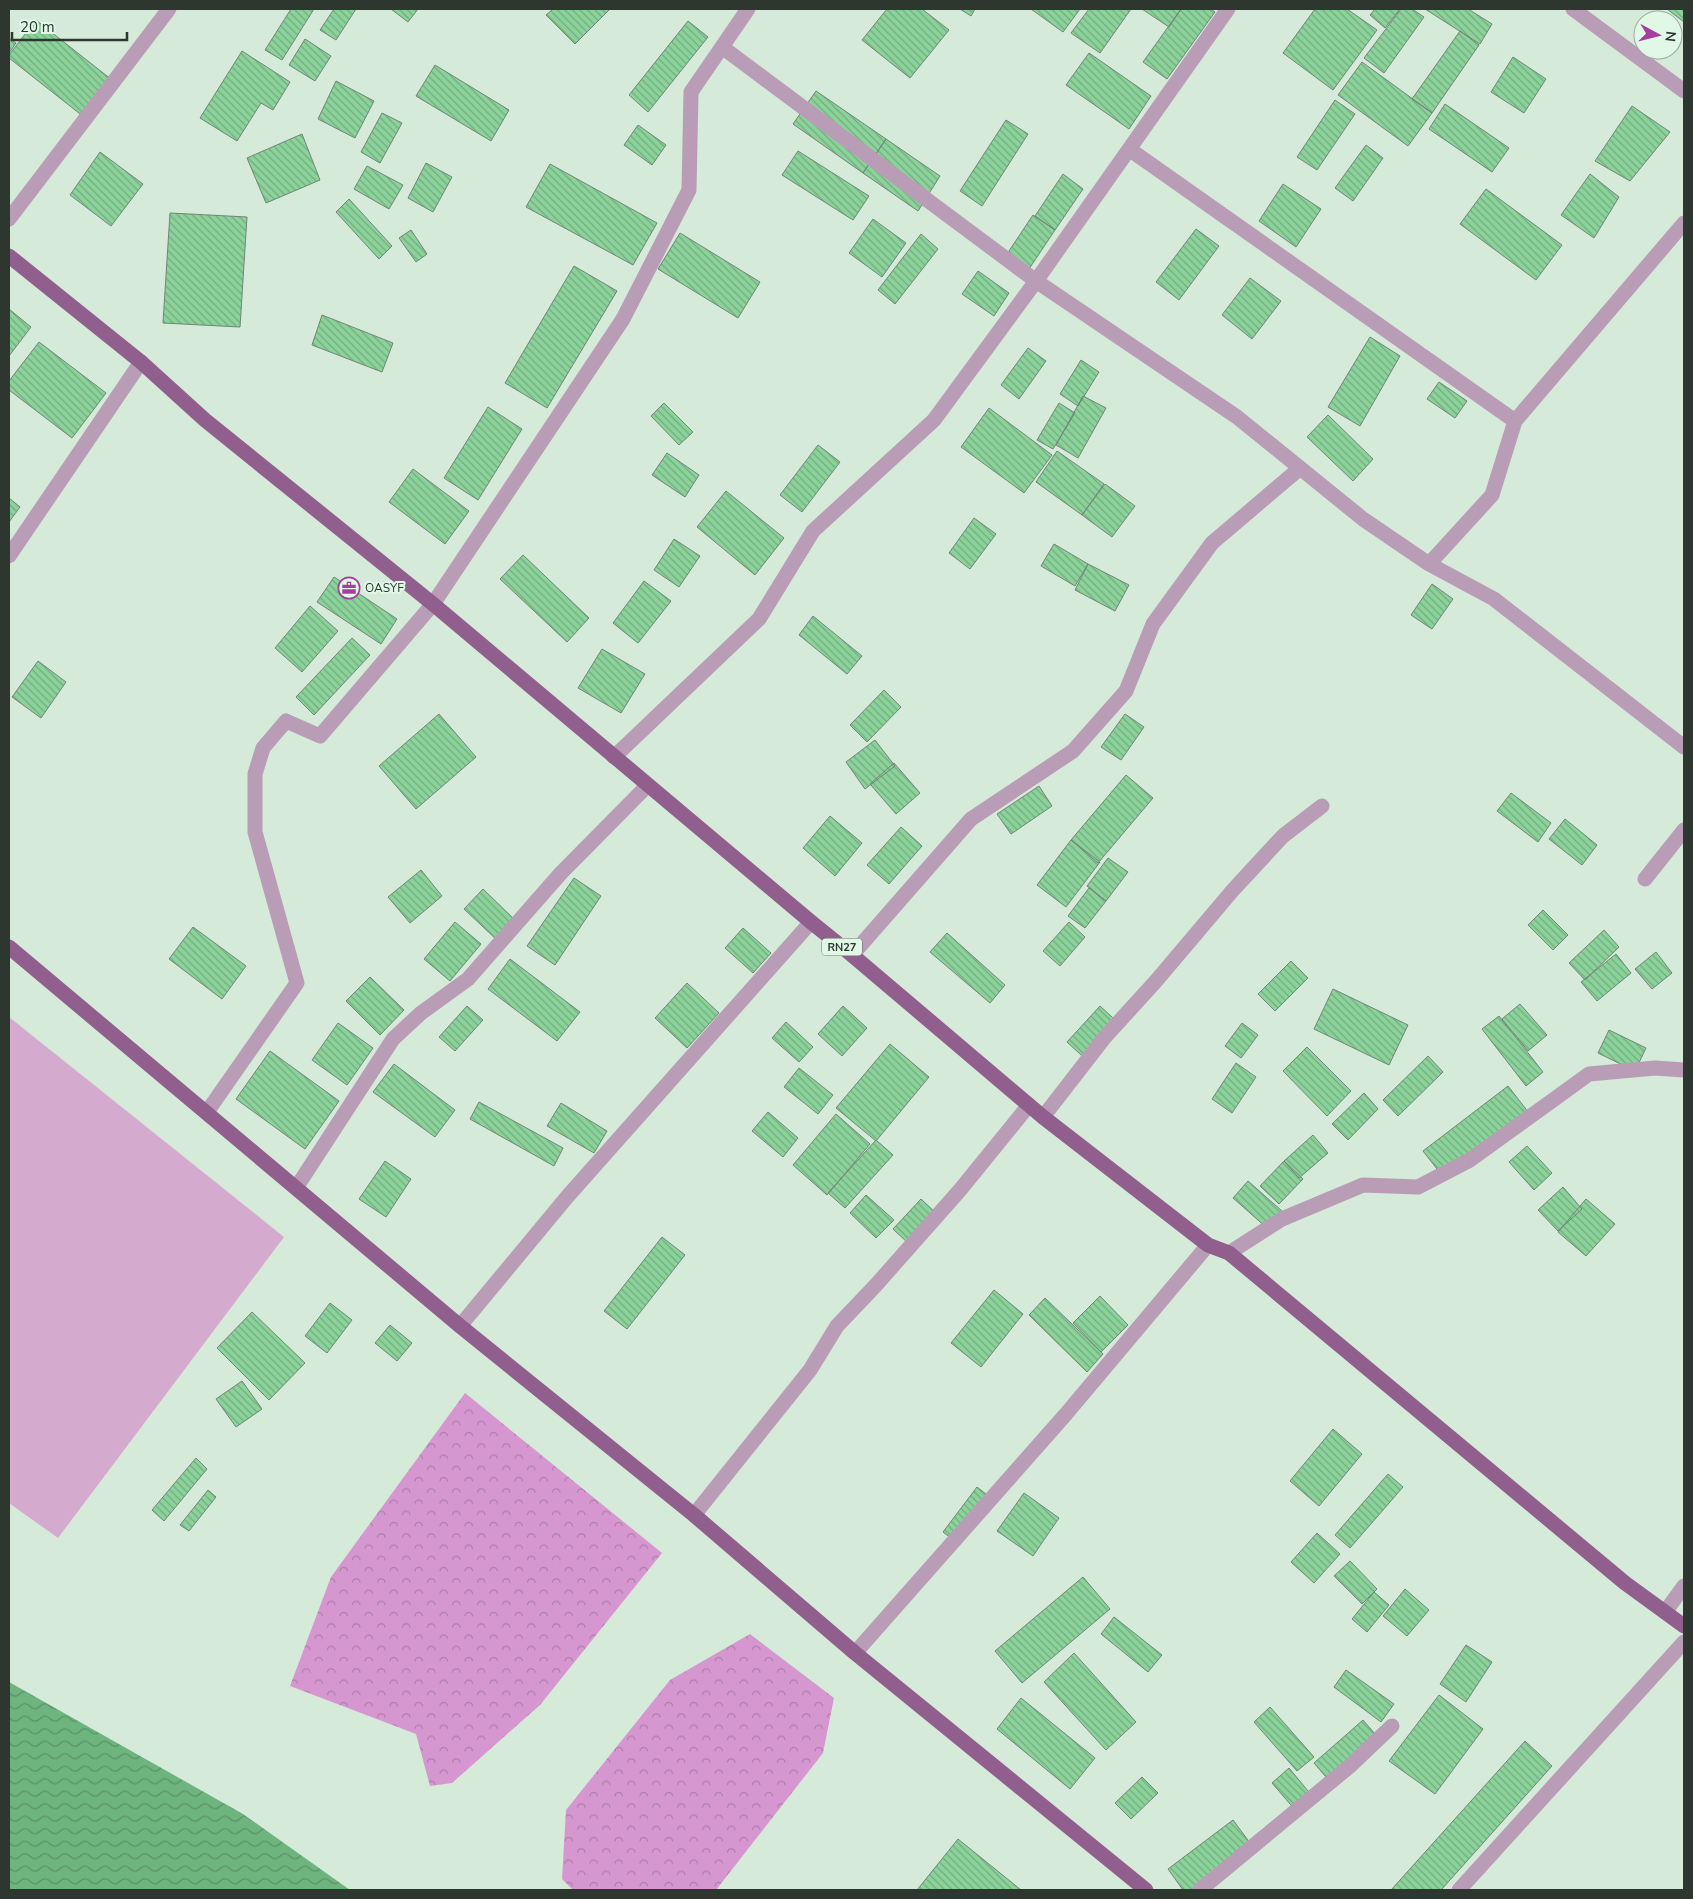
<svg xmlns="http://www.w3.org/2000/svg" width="1693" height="1899" viewBox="0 0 1693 1899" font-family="'Nunito Sans',sans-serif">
<defs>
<pattern id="forest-crowns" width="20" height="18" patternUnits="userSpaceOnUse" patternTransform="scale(1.25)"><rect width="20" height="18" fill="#d697d0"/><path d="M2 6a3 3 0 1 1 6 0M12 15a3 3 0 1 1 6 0" fill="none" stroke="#ae7ca9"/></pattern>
<pattern id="water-waves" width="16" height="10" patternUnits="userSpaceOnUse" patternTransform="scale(1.25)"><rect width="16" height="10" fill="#6db47e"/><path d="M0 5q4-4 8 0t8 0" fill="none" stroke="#5a9368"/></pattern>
<pattern id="building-back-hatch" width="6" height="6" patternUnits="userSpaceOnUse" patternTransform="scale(1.25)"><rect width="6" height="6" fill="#8bd39b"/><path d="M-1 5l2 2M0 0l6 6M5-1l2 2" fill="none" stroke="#72ac7f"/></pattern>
</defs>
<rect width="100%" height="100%" fill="#d5ead9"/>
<path fill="#d4aacf" d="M9,1017L284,1237L58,1538L9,1503Z"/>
<path fill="url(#forest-crowns)" d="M465,1393L662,1553L540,1705L452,1783L430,1786L416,1734L290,1686L331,1577Z
M750,1634L834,1698L823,1753L716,1890H573L562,1879L566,1810L670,1680Z"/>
<path fill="url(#water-waves)" d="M9,1682L243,1814L350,1890H9Z"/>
<path fill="url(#building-back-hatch)" stroke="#718575" d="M291,9H314L282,60L265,50Z
M334,9H356L336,40L320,30Z
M391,9H418L408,22Z
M553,9H610L575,44L546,15Z
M887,9H922L949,30L910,78L862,40Z
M960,9H975L971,16Z
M1031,9H1080L1063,32Z
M1089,9H1131L1100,53L1071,33Z
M1142,9H1181L1169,27Z
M1181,9H1211L1215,12L1167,79L1143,62Z
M1315,9H1347L1377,30L1333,90L1283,53Z
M1375,9H1400L1385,28L1370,15Z
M1401,9H1412L1424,17L1384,73L1364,58Z
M1425,9H1468L1492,24L1480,44Z
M1667,9H1684V22Z
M36,20L112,80L84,117L9,58V55Z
M688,21L708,37L648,112L629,95Z
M1460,31L1479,45L1432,113L1412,99Z
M9,38L16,43L9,53Z
M305,39L331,56L315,81L289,65Z
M242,51L290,82L273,110L261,103L237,141L200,118Z
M1089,53L1151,96L1129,129L1066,85Z
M1513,57L1546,79L1524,113L1491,92Z
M1362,62L1432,113L1408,146L1338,95Z
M435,65L509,110L491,141L416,96Z
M336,81L374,101L355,138L318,119Z
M816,91L886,139L863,173L793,124Z
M1335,100L1355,114L1317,170L1297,157Z
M1445,104L1509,148L1492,172L1429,129Z
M1632,106L1670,132L1630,181L1595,161Z
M382,113L402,123L380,163L361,152Z
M1006,120L1028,134L982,206L960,191Z
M638,125L666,145L652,165L624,145Z
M302,134L320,180L266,203L247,158Z
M886,139L940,176L918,211L863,173Z
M1366,145L1383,158L1353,201L1335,188Z
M798,151L869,196L853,220L782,175Z
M100,152L143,184L111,226L70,195Z
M426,163L452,177L433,212L408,198Z
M550,164L657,223L633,265L526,207Z
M367,166L403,185L389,209L354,189Z
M1063,174L1083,189L1055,230L1035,216Z
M1590,174L1619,197L1594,238L1561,215Z
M1283,184L1321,209L1296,247L1259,221Z
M1486,189L1562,245L1536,280L1460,224Z
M349,199L392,246L379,259L336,212Z
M170,213L247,217L240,327L163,323Z
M1033,215L1055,230L1027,272L1005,257Z
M873,219L906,243L882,277L849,253Z
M1196,229L1219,246L1179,300L1156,282Z
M411,230L427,254L416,262L399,238Z
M680,233L760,282L738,318L658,269Z
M921,234L938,249L895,304L878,290Z
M574,266L617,291L547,408L505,383Z
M978,271L1009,293L994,316L962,294Z
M1250,278L1281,301L1252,339L1222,315Z
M9,309L31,327L9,356Z
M322,315L393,343L382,372L312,345Z
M1370,337L1400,356L1360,426L1328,407Z
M39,342L106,393L72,438L9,390V381Z
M1028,348L1046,361L1019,399L1001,385Z
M1081,360L1099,372L1078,406L1060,394Z
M1439,382L1467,401L1455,418L1427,399Z
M1083,396L1106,408L1078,458L1056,445Z
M664,403L693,432L679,445L651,416Z
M1059,403L1075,413L1053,449L1037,440Z
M488,407L522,429L478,500L444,478Z
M989,408L1052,455L1024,493L961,447Z
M1328,415L1373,459L1353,481L1307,437Z
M818,445L840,462L802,512L780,495Z
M1057,451L1104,484L1082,515L1036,482Z
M667,453L699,475L685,497L652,475Z
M413,469L469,511L445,544L389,502Z
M1105,484L1135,506L1112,537L1082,515Z
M726,491L784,538L755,575L697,527Z
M9,498L20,507L9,522Z
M974,518L996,534L970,569L949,553Z
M674,539L700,556L679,587L654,570Z
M1054,544L1088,564L1075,586L1041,566Z
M523,555L589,618L567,642L500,579Z
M1088,564L1129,585L1115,611L1075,590Z
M334,577L397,619L381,644L317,602Z
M644,581L671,601L638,643L613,623Z
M1432,584L1453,599L1432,629L1411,615Z
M310,606L338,631L302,672L275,648Z
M813,616L862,656L847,674L799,635Z
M352,638L370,655L314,715L296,697Z
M602,649L645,674L621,713L578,688Z
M38,661L66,682L41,718L12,697Z
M884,690L901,707L867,742L850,725Z
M439,714L476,757L416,809L379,766Z
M1125,714L1144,727L1121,760L1101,747Z
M875,740L895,766L865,789L846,762Z
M894,763L920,793L896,814L870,784Z
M1126,775L1153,798L1098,863L1071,840Z
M1039,786L1052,806L1011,834L997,814Z
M1511,793L1551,823L1538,842L1497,811Z
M830,816L862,843L835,876L803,848Z
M1565,819L1597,845L1582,865L1549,839Z
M901,827L922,846L889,884L867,865Z
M1071,840L1100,862L1066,907L1037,885Z
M1108,858L1128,872L1106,901L1087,886Z
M421,870L442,896L410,923L388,897Z
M574,878L601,896L555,965L527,946Z
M1089,888L1106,901L1085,928L1068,916Z
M483,889L517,922L498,941L464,909Z
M1543,910L1568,935L1553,950L1528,925Z
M455,922L481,944L450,981L424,959Z
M1069,922L1085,937L1060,966L1043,951Z
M193,927L246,966L222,999L169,959Z
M743,928L771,953L753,973L725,948Z
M1604,930L1619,947L1585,980L1569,963Z
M947,933L1005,985L990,1003L930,952Z
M1656,952L1672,973L1652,989L1635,969Z
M1616,954L1631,973L1597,1001L1581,982Z
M510,959L580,1012L557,1041L488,989Z
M1291,961L1308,978L1275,1011L1258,994Z
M370,977L404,1010L380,1035L346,1001Z
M687,983L719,1013L687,1048L655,1018Z
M1333,989L1408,1025L1389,1065L1314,1029Z
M1520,1004L1547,1035L1528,1051L1502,1019Z
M467,1006L483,1020L455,1051L439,1037Z
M843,1006L867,1028L842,1056L818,1034Z
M1100,1006L1123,1027L1090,1063L1067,1042Z
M1499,1016L1543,1072L1526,1086L1482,1029Z
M786,1022L813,1047L799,1062L772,1038Z
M338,1023L373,1048L347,1085L312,1060Z
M1242,1023L1258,1035L1241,1058L1225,1046Z
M1609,1030L1646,1048L1635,1071L1598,1053Z
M890,1044L929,1077L876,1141L836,1108Z
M1307,1047L1351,1091L1327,1116L1283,1071Z
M270,1051L339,1101L305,1149L236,1099Z
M1428,1056L1443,1072L1398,1116L1383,1100Z
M1236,1063L1256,1077L1232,1113L1212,1099Z
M394,1064L455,1110L435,1137L373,1092Z
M799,1068L833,1095L818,1114L784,1087Z
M1508,1086L1529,1113L1444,1178L1423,1151Z
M1364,1093L1378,1109L1348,1140L1332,1124Z
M479,1102L563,1148L554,1166L470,1119Z
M561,1103L607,1131L594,1153L547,1126Z
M768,1112L798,1138L783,1157L752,1131Z
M836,1114L870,1144L827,1195L793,1165Z
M1313,1135L1328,1153L1299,1178L1284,1161Z
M876,1140L893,1155L845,1208L828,1193Z
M1527,1146L1552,1173L1534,1190L1509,1162Z
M385,1161L411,1179L386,1217L359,1199Z
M1284,1161L1303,1179L1279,1204L1260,1186Z
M1248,1181L1282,1211L1267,1228L1233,1198Z
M1563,1187L1582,1209L1558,1231L1538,1210Z
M866,1195L894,1220L876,1238L850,1213Z
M921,1199L938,1215L910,1245L893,1229Z
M1586,1199L1615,1224L1586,1256L1558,1232Z
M662,1237L685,1255L627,1329L604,1311Z
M994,1290L1023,1314L981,1367L951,1343Z
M1100,1296L1128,1325L1101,1352L1073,1323Z
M1045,1298L1103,1354L1087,1372L1029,1315Z
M330,1303L352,1320L327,1353L305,1336Z
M252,1312L305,1363L269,1400L217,1348Z
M390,1325L412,1343L397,1361L375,1343Z
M242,1381L262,1409L236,1427L216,1399Z
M1333,1429L1362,1454L1319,1506L1290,1481Z
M196,1458L207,1469L164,1521L152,1510Z
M1388,1474L1403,1487L1350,1548L1335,1535Z
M977,1487L991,1498L957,1543L943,1532Z
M208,1490L216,1497L189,1531L180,1525Z
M1024,1493L1059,1518L1033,1556L997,1531Z
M1317,1533L1340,1554L1314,1583L1291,1562Z
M1350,1561L1377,1589L1362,1604L1334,1576Z
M1083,1577L1110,1609L1022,1683L995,1651Z
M1405,1589L1429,1610L1407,1636L1383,1616Z
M1374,1592L1389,1605L1367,1632L1352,1619Z
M1114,1617L1162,1655L1148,1672L1101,1634Z
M1466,1645L1492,1662L1466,1702L1440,1684Z
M1074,1653L1136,1722L1106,1750L1044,1682Z
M1346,1670L1394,1704L1381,1722L1334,1687Z
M1439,1695L1483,1729L1435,1794L1389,1761Z
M1021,1698L1095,1758L1070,1789L997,1729Z
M1270,1707L1314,1757L1297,1771L1254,1722Z
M1363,1720L1381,1741L1332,1784L1314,1763Z
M1525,1741L1552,1766L1441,1890H1391Z
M1289,1768L1313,1797L1296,1811L1272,1783Z
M1142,1777L1158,1793L1131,1819L1115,1803Z
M1233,1820L1253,1847L1195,1890H1183L1168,1869Z
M958,1839L1021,1890H917Z"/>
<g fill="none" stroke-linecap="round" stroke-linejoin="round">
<path stroke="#b99cb5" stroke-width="15" d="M1573,9L1684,91
M722,47L1036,281L1237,417L1363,519L1429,564L1494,599L1684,747
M1129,149L1515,421
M9,219L169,9
M9,556L141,362
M1429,564L1492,495L1515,421L1684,223
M614,757L759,619L813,531L934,420L1036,281L1228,9
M1645,879L1684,830
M852,955L971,819L1073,751L1126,691L1153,624L1212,543L1299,469
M207,1112L297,983L255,832V774L263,748L286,721L320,736L433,604L623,319L689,190L691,92L748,9
M1043,1117L1105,1037L1156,981L1233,890L1283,836L1322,806
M296,1188L393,1039L421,1013L468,979L561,873L648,785
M1229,1253L1282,1219L1363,1185L1418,1187L1470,1160L1589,1074L1655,1068L1684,1070
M460,1326L567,1197L811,922
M694,1515L810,1370L837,1326L876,1285L960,1190L1029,1105
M1665,1612L1684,1586
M855,1653L1066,1414L1208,1245
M1200,1890L1350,1766L1392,1726
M1459,1890L1684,1642"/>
<path stroke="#915f8d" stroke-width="15" d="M9,256L141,362L205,420L433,604L811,922L852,955L1043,1117L1208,1245L1229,1253L1625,1583L1684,1626
M9,947L460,1326L694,1515L855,1653L1146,1890"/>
</g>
<defs>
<g id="office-ring" transform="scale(1.125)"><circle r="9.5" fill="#e2f8e6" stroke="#a63ea0" stroke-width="1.5"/><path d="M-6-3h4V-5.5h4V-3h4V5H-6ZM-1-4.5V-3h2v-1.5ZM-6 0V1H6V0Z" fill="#a63ea0"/></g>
</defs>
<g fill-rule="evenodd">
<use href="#office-ring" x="349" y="588"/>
</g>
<g text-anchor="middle" stroke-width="4" stroke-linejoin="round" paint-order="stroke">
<rect fill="#e2f8e6" stroke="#637066" stroke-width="1" x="822" y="938.5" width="40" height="17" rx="4"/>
<g font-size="11" font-weight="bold" fill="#2d362f">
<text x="842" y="951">RN27</text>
</g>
<g font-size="12" fill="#2d362f" stroke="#e2f8e6" text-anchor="start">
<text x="365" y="592">OASYF</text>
</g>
</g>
<rect width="1693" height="1899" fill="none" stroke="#2d362f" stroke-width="20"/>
<g transform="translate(1658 35) rotate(97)"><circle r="24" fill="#e2f8e6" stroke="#9aaa9d"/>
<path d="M0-4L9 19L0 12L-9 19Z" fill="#a63ea0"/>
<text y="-8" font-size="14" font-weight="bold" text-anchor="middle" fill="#2d362f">N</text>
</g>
<path d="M12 32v8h115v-8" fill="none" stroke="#2d362f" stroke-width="2.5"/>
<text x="20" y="32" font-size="15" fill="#2d362f" stroke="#e2f8e6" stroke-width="4" paint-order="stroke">20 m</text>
</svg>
